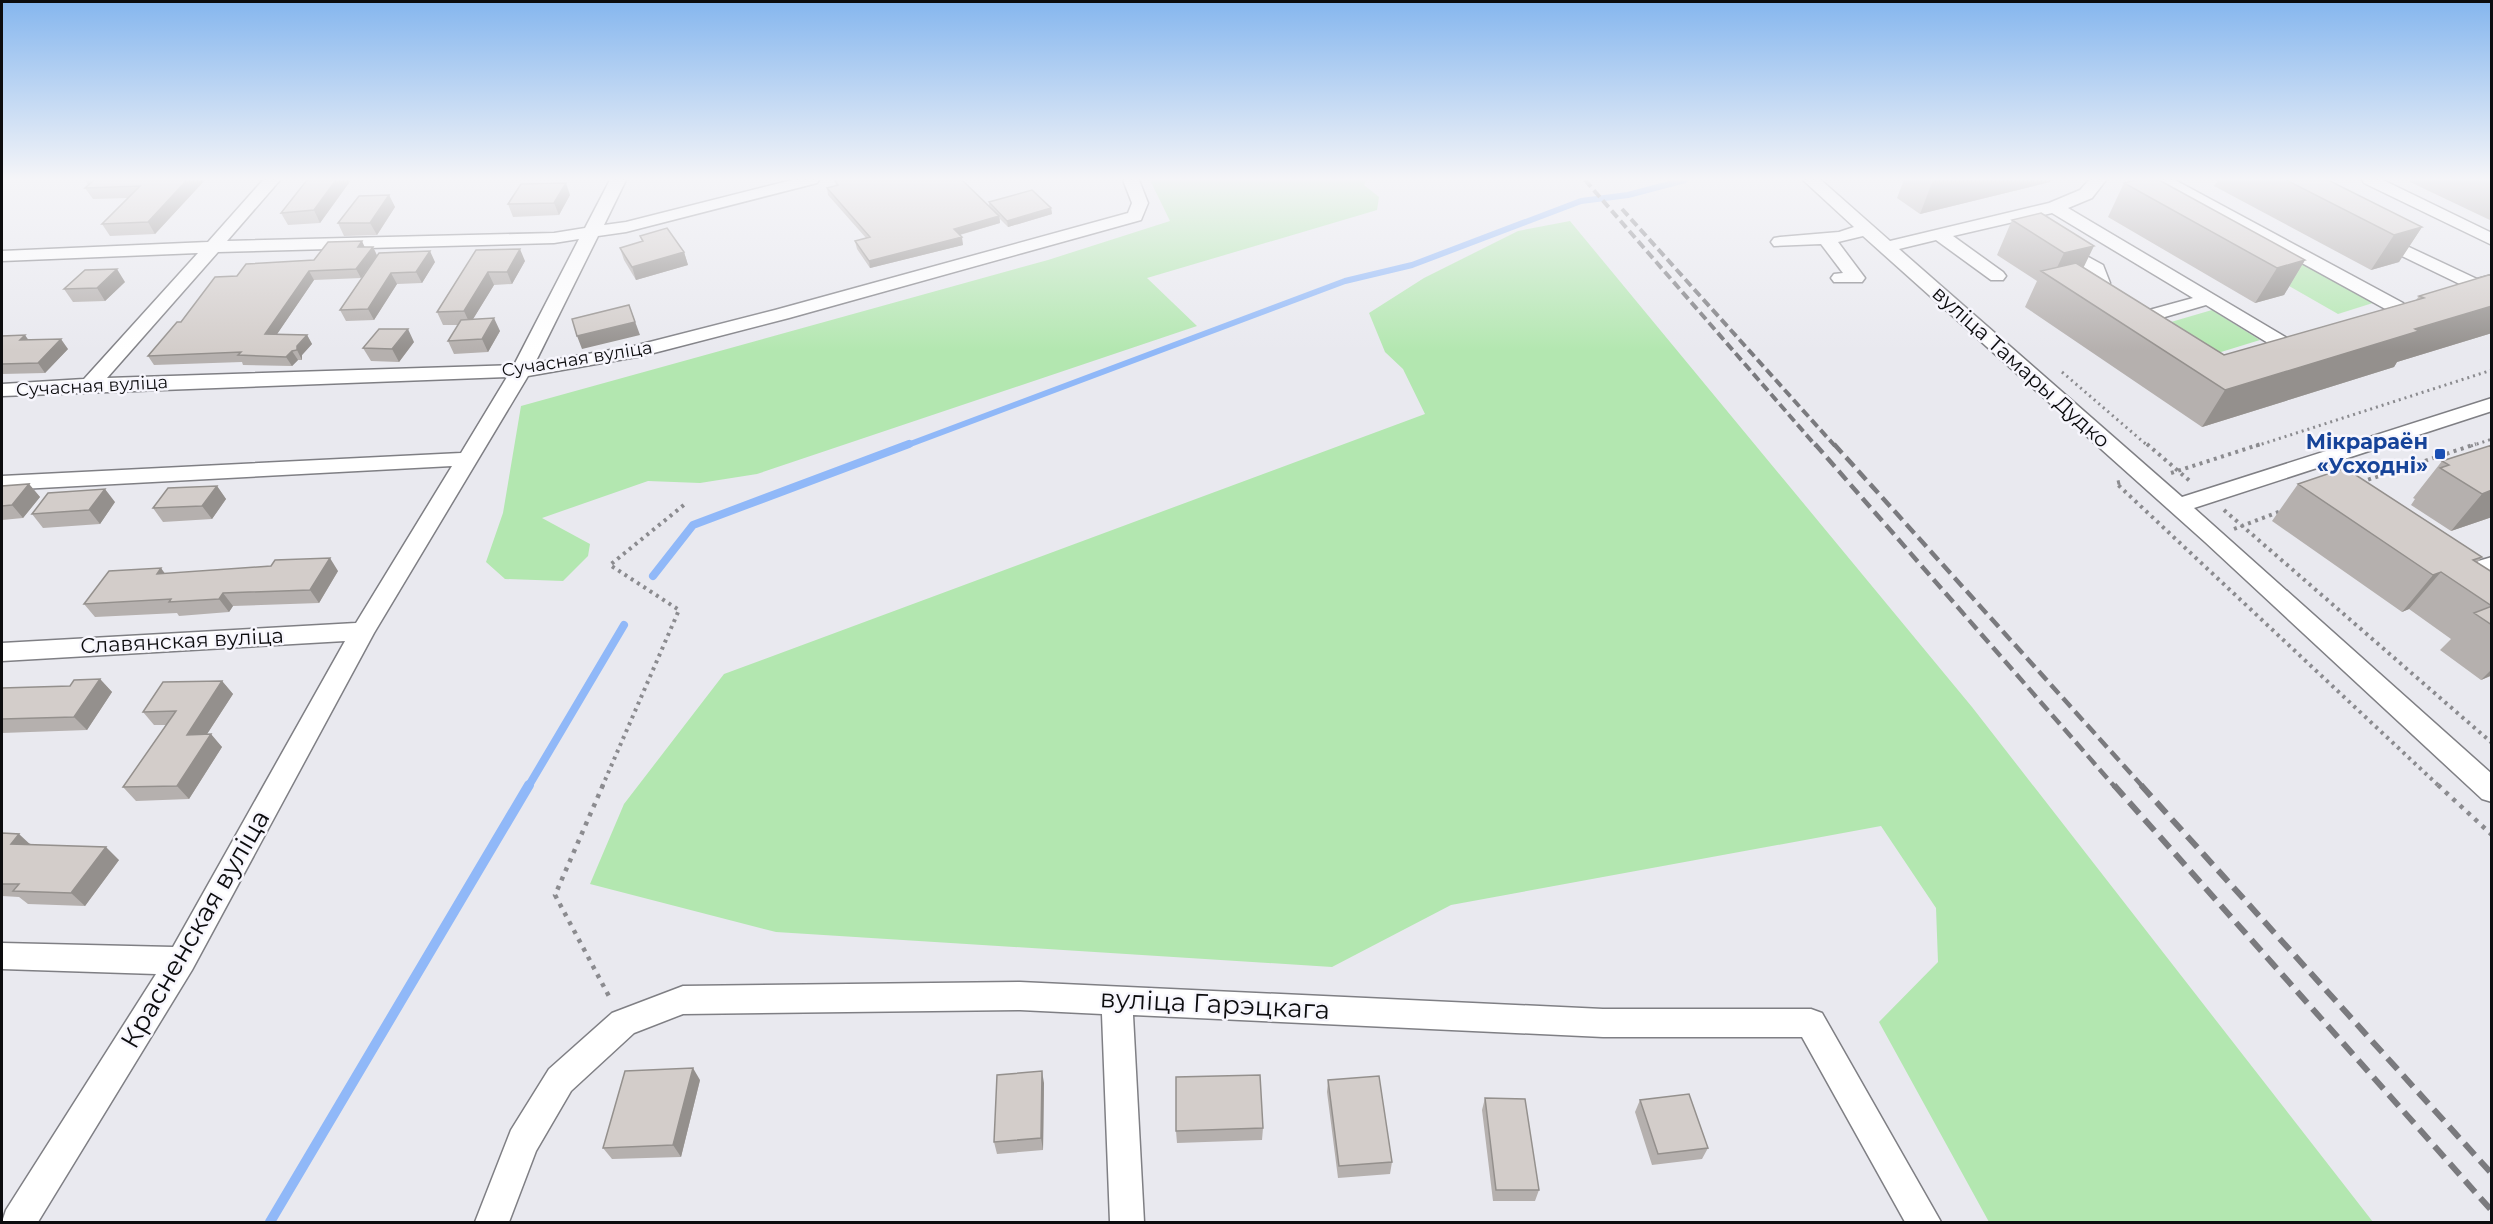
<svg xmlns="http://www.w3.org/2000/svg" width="2493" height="1224" viewBox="0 0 2493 1224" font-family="Montserrat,sans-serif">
<rect width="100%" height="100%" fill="#e9e9ef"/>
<path fill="#b3e7b0" d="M1150,180H1367L1364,185L1379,197L1377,210L1147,278L1197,326L757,474L700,483L648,481L542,518L590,544L588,556L563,581L505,579L486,562L503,513L521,406L1048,260L1170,221Z
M1570,221L1972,707L2373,1222H1989L1879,1022L1938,962L1936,908L1881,826L1451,905L1332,967L776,932L590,884L624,804L724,674L1425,414L1403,369L1385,352L1369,313L1424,278L1518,231Z
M2277,247L2376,302L2338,314L2238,257Z
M2212,310L2260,340L2195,360L2147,329Z"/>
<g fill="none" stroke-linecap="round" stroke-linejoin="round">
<path stroke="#90b8f8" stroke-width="6" d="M905,446L1345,281L1412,265L1581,201L1628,195L1685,180"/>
<path stroke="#90b8f8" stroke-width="8" d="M653,576L693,525L909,444
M528,787L624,625"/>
<path stroke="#90b8f8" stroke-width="10" d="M270,1222L529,785"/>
<g stroke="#7f7f84" stroke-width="3">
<path id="minor" d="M263,180H280L227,241L554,233L585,228L610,180H626L604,225L626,222L792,180H819L817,183L626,232L598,236L535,363L634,346L775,310L1128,213L1132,203L1123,180H1139L1148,203L1141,220L789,318L642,356L528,376L374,633L192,970L38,1222H2L6,1210L156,974L2,969V943L173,947L345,641L2,661V643L356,623L452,466L2,490V476L461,453L507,377L2,396V384L84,379L198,253L2,261V251L208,242ZM579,239L514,365L107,378L218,252L554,243Z
M1803,180H1821L1890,241L2049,203L2080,190L2089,180H2106L2092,198L2068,208L2287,338L2290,342L2287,346H2273L2206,305L2127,328L2120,326L2118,322L2120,318L2193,298L2052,213L1953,236L2003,272L2006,276L2003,280H1991L1936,240L1899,249L2182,497L2492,398V411L2194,508L2492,774V802L2482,799L2205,542L1863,236L1838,242L1865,278L1862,282H1834L1831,278L1834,274L1843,273L1821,244L1774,246L1771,242L1774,238L1780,237L1839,232L1854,227Z
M2155,180H2175L2403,303L2405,307L2403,311H2389L2157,183Z
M2362,180H2383L2492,233V245L2364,183Z
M2377,232L2477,279L2492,275V286L2476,290L2470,289L2371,241L2368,237L2371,233Z
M2059,241L2103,265L2110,283L2102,298L2106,303L2104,307H2090L2083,299L2092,283L2089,272L2053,250L2050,246L2053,242Z
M2492,557V573L2482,576L2492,586V609L2484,607L2454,573L2458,567Z
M1020,982L1603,1009H1811L1822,1013L1941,1222H1905L1802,1037H1603L1133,1015L1144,1222H1110L1102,1014L1020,1010L683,1014L634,1033L571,1091L536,1151L509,1222H475L511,1130L549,1069L612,1013L683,986Z"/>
</g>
<path stroke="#8b8b8f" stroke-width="3" stroke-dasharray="2 4" stroke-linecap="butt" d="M2062,372L2148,446
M2256,446L2492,370
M2471,446L2492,439"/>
<path stroke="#8b8b8f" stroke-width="4" stroke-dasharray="3 4.5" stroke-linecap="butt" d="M2147,444L2191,482
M2171,473L2261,444
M2120,482L2116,483L2440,787
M2361,482L2476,444
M2224,510L2492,743
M2234,529L2281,511
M602,787L679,610L610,565L685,504"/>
<path stroke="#8b8b8f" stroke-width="4.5" stroke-dasharray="4 6" stroke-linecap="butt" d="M603,785L555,895L611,1000
M2438,785L2492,835"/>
<use href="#minor" fill="#fff" fill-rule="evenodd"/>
<path stroke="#7a7a7e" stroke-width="4" stroke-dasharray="9 4.5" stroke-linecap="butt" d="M1585,180L1816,446
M1622,209L1835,446"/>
<path stroke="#7a7a7e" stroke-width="4.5" stroke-dasharray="12 6" stroke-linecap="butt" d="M1815,444L2115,787
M1834,444L2143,787"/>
<path stroke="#7a7a7e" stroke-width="6" stroke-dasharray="15 8" stroke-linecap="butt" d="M2114,785L2492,1211
M2141,785L2492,1174"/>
</g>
<path fill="#b5b0ae" d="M85,180H205L155,234L110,236L102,224L128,198L93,199L85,188L88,185Z
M307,180H351L320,223L288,225L281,213Z
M1904,180H2051L2050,182L1920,214L1897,198Z
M2218,180H2328L2422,227L2399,262L2371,270L2214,186Z
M2411,180H2492V221L2410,182Z
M835,181L989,206V202L1051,208L1052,214L1008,227L1000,219V223L960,235L963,245L870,268L857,249L855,241L866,238L828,195L827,188L836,186Z
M2124,183L2305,260L2284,295L2255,303L2108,217Z
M389,195L395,207L377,235L344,236L338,223Z
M570,195L559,215L513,217L508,204Z
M2041,213L2083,267L2224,355L2416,300L2419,296L2492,274V333L2397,362L2394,367L2202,427L2025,307L2037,281L1997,255L2012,220Z
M640,236L684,252L688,265L636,280L624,260L620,248L642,242Z
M365,247H373L377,255L435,262L422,283L397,284L374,320L346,321L340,310L372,263L361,278L314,280L277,334L307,335L312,344L302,355V360H298L292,366L243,365L242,362L154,365L148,356L181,322L237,276L314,260Z
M476,250L525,261L512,284L494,285L473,319L500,331L488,352L454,354L448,341L458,325H443L437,312Z
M125,282L105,301L73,302L64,289Z
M2,336L28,340L68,349L45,373L2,374Z
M414,342L399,362L371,361L363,348Z
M2492,445V517L2451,531L2411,505L2415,499L2413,498L2442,461Z
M29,484L40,497L23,518L2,520V486Z
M2298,484L2482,557L2477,563L2492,572L2491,676L2481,680L2440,650L2451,639L2409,609L2402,612L2272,521Z
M217,486L226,499L212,519L163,522L153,508Z
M115,502L100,524L43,528L32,514Z
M338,571L319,603L233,606L229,612L179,616L177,613L95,617L84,604L164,573Z
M100,679L112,692L87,730L2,733V688L70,686Z
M222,681L233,694L207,734L222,747L189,799L136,801L123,787L167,725H154L143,712Z
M2,833L31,844L119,860L85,906L28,904L19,897L2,896Z
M700,1080L681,1157L612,1159L603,1148Z
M1328,1080L1392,1162L1390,1174L1338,1178L1327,1092Z
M1044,1083L1043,1150L997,1154L994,1142Z
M1485,1098L1539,1190L1535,1201H1493L1482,1110Z
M1640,1100L1708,1148L1702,1159L1652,1165L1635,1112Z
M1263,1128L1262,1140L1177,1143L1176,1131Z"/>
<path fill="#94908d" d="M187,180H205L155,234L148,222Z
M336,180H351L320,223L314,210Z
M1933,180H2051L2050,182L1920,214Z
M566,183L570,195L559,215L554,203Z
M389,195L395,207L377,235L370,223Z
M1051,208L1052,214L1008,227L1007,221Z
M999,216L1000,223L955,236L954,229Z
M2422,227L2399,262L2371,270L2394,235Z
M962,237L963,245L870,268L869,261Z
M362,241L366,250L358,247Z
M2094,246L2077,281L2052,278L2064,253Z
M373,247L377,256L361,278L356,269Z
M520,249L525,261L512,284L507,272Z
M430,251L435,262L422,283L416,272Z
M684,252L688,265L636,280L632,267Z
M2305,260L2284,295L2255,303L2277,268Z
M117,269L125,282L105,301L97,288Z
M309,271L314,280L271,343L265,334Z
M488,272L494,285L470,324L464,311Z
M391,273L397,284L374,320L368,309Z
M629,305L640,335L582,349L577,336Z
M2492,306V333L2397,362L2394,367L2202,427L2225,390L2415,329Z
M494,318L500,331L488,352L482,339Z
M408,329L414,342L399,362L392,349Z
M25,335L32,345L20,340Z
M307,335L312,344L302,355V360L297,350V346Z
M61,339L68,349L45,373L38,363Z
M292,351L298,360L292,366L286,357Z
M29,484L40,497L23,518L12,505Z
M217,486L226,499L212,519L202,506Z
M105,489L115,502L100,524L89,510Z
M2492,490V517L2451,531L2482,494Z
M330,558L338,571L319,603L310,590Z
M161,568L171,582L157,574Z
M2441,572L2409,609L2402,612L2433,575Z
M223,593L233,606L229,612L219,599Z
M2492,669V675L2481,680Z
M100,679L112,692L87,730L74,717Z
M222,681L233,694L198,748L187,735Z
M211,734L222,747L189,799L177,786Z
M19,834L33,847L11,844Z
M106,847L119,860L85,906L71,893Z
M693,1068L700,1080L681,1157L673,1145Z
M1042,1071L1044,1083L1043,1150L1041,1138Z"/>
<path fill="#d3cdca" stroke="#94908d" stroke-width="1.5" d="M94,180H187L148,222L102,224L140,186L85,188Z
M307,180H336L314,210L281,213Z
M838,180H962L999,216L954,229L962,237L869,261L855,241L870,237L827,188L838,185L835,181Z
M2136,180H2159L2305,260L2277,268L2124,183Z
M2286,180H2328L2422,227L2394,235Z
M566,183L554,203L508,204L521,184Z
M1032,190L1051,208L1007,221L989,202Z
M389,195L370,223H338L359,196Z
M2041,213L2094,246L2064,253L2012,220Z
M667,228L684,252L632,267L620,248L643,241L640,236Z
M362,241L358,247H373L356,269L309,271L265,334L307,335L297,346V350L292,351L286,357L238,355L241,352L148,356L177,322H181L215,277L237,276L246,264L314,260L328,242Z
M520,249L507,272H488L464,311L437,312L476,250Z
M430,251L416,272L391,273L368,309L340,310L379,253Z
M2076,263L2224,355L2424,298L2419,296L2492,274V306L2415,329L2419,331L2225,390L2041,271Z
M117,269L97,288L64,289L85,270Z
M629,305L635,322L577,336L572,319Z
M494,318L482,339L448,341L461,320Z
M379,329H408L392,349L363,348Z
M25,335L20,340L61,339L38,363L2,364V336Z
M2492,445V490L2482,494L2440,468L2449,465L2442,461Z
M2345,468L2482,557L2473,560L2492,572V606L2441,572L2433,575L2298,484Z
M29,484L12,505L2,506V486Z
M217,486L202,506L153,508L168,488Z
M105,489L89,510L32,514L48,493Z
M330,558L310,590L223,593L219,599L169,602L171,599L84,604L109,571L161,568L157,574L271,566L275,560Z
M2492,606V625L2474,613Z
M100,679L74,717L2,719V688L70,686L74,680Z
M222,681L187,735L211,734L177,786L123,787L176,711L143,712L163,682Z
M2,833L19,834L11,844L106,847L71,893L13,891L19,884H2Z
M693,1068L673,1145L603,1148L625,1071Z
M1042,1071L1041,1138L994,1142L997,1075Z
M1260,1075L1263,1128L1176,1131V1077Z
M1379,1076L1392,1162L1339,1166L1328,1080Z
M1689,1094L1708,1148L1658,1154L1640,1100Z
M1485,1098L1525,1099L1539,1190H1496Z"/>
<linearGradient id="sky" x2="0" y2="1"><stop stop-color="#85b6ee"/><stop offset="0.51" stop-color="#f5f5f8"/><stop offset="1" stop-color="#f5f5f8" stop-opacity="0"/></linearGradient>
<rect width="2493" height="351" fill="url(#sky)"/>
<rect fill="#1a4fb4" stroke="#f7f6fd" stroke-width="2" x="2434" y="448" width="12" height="12" rx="3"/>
<g text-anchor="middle" stroke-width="5" stroke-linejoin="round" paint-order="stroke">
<g font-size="18" fill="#0c0c0e" stroke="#f7f6fd">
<text transform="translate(577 359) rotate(-9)" y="6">Сучасная вуліца</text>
<text transform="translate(92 386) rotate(-3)" y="6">Сучасная вуліца</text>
</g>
<g font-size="21" fill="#0c0c0e" stroke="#f7f6fd">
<text transform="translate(2021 367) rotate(42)" y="7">вуліца Тамары Дудко</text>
<text transform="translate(182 641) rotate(-3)" y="7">Славянская вуліца</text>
</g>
<g font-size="21" font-weight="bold" fill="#164399" stroke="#f7f6fd" text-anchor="end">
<text x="2428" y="449">Мікрараён<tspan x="2428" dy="24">«Усходні»</tspan></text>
</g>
<g font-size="26" fill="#0c0c0e" stroke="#f7f6fd">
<text transform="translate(195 929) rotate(-60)" y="9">Красненская вуліца</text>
<text transform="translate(1215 1004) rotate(3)" y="9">вуліца Гарэцкага</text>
</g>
</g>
<rect width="2493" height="1224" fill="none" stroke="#0c0c0e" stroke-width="6"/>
</svg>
